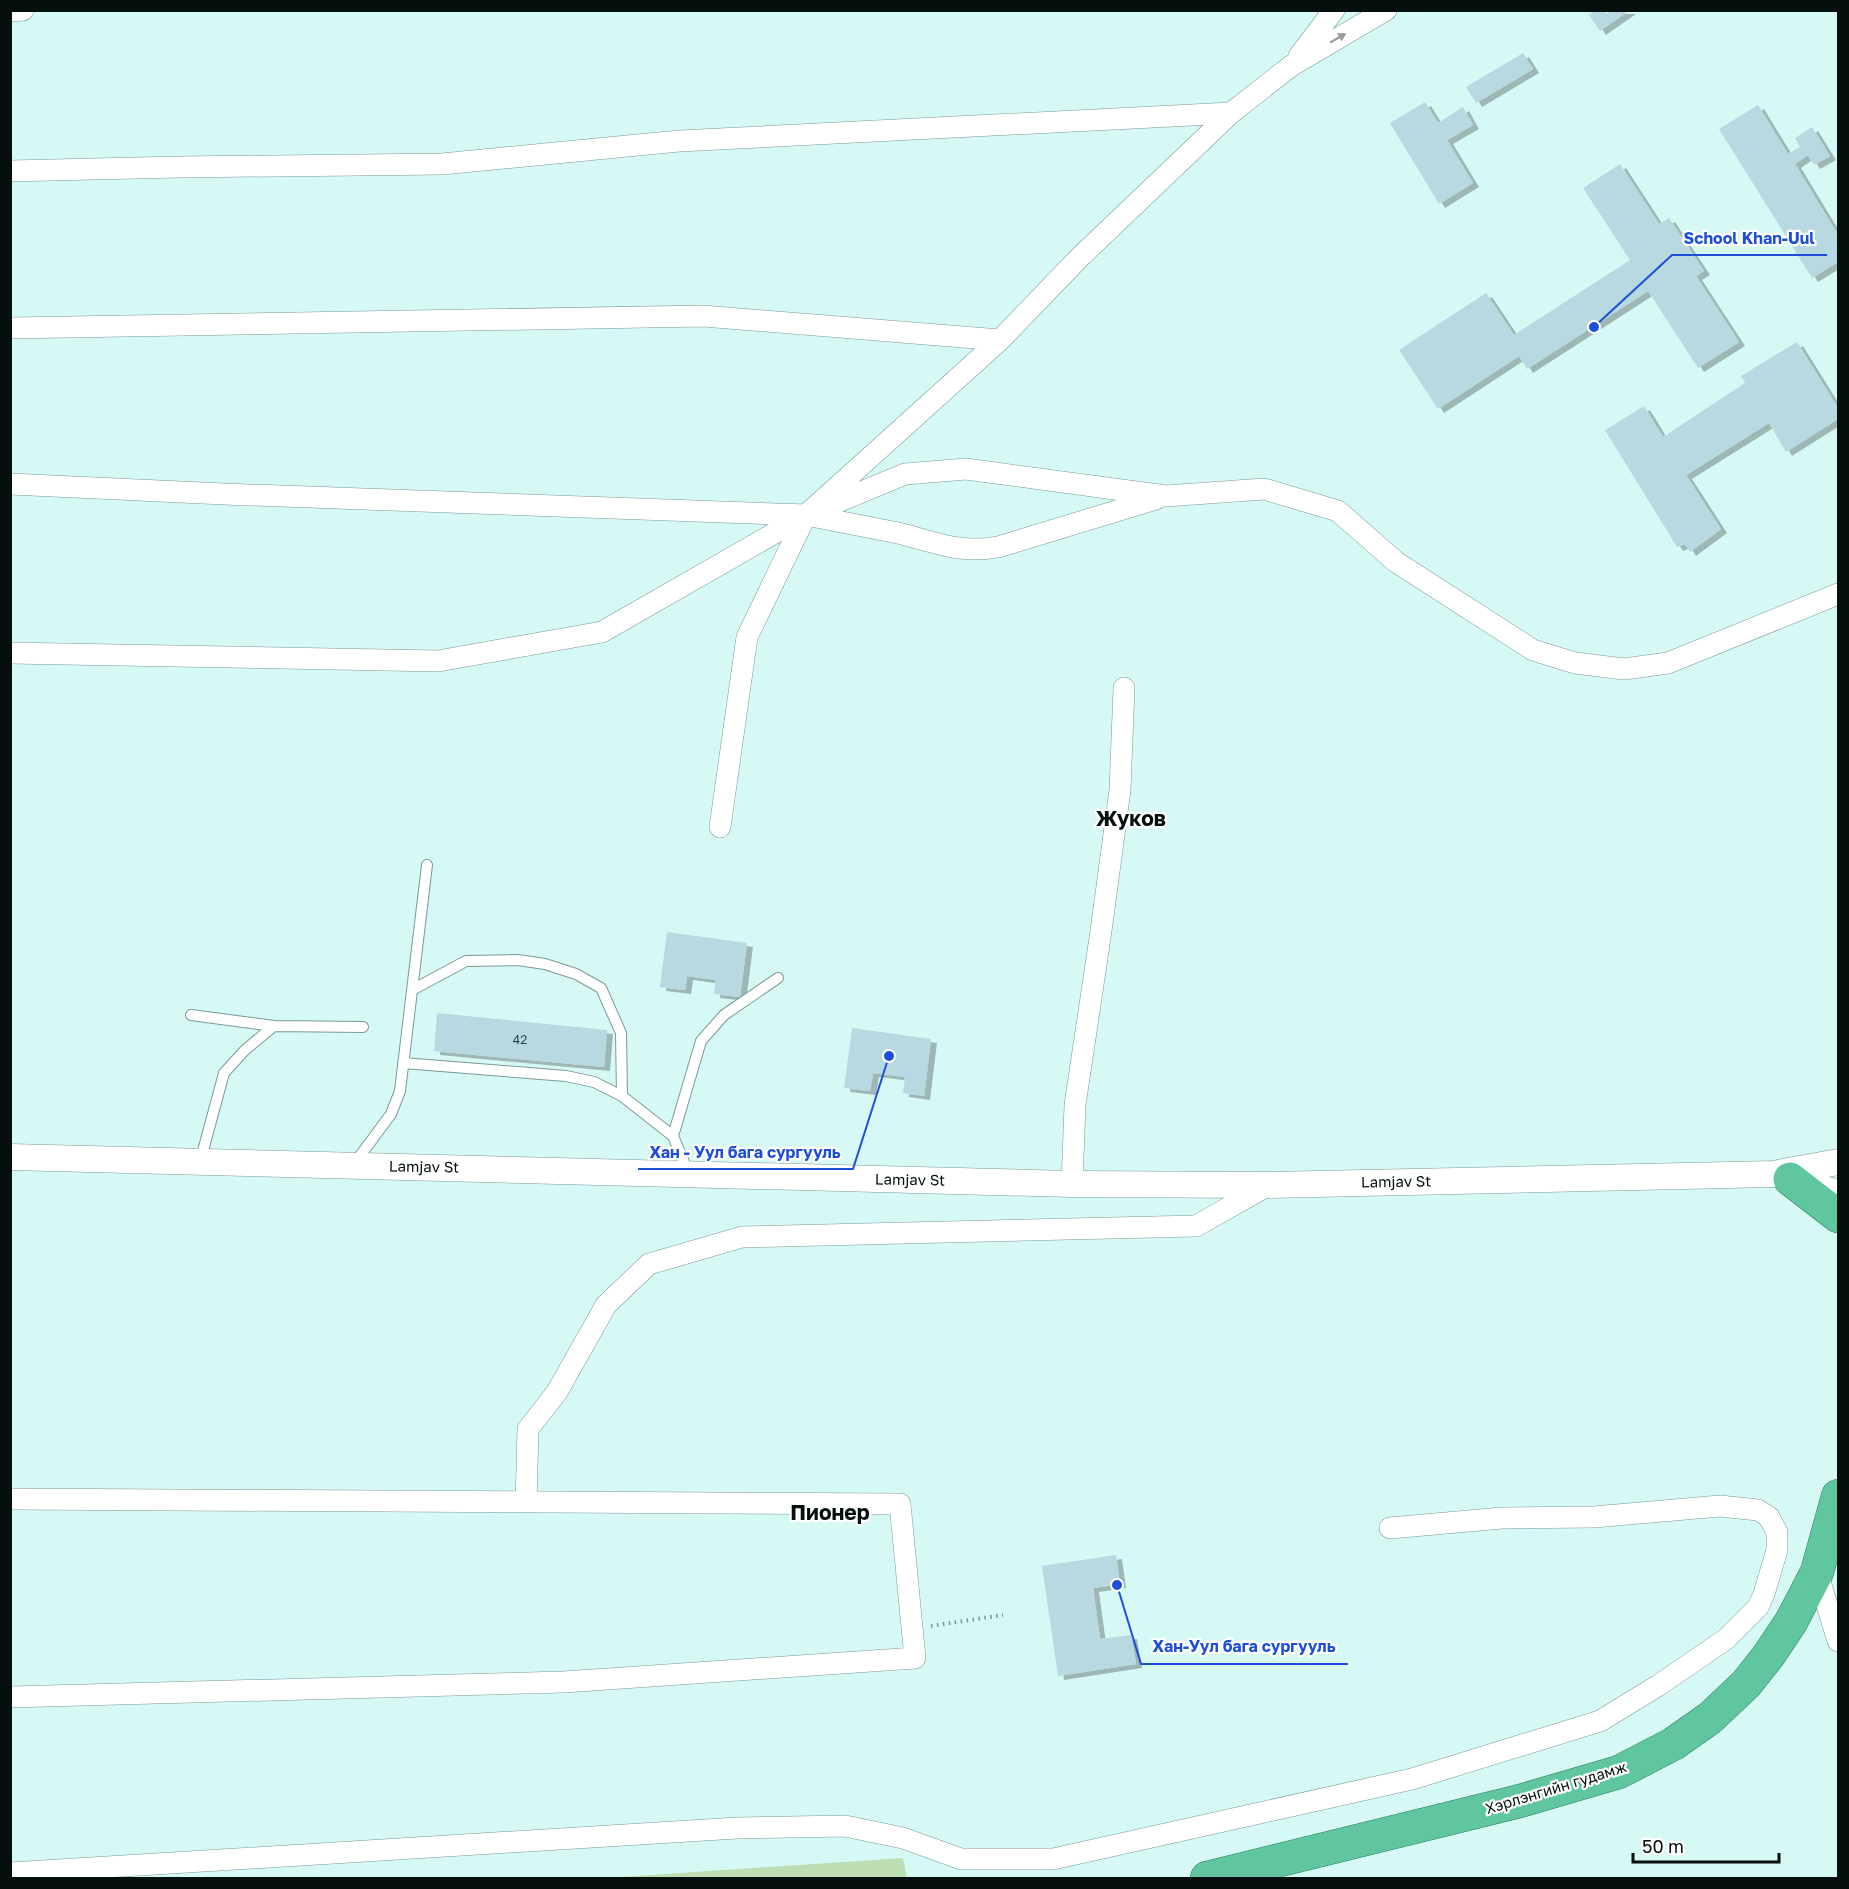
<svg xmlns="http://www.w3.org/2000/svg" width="1849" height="1889" viewBox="0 0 1849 1889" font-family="'Golos Text',sans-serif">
<defs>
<filter id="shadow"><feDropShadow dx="6" dy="4" stdDeviation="0" flood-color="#0004"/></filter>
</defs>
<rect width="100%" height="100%" fill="#d7f9f6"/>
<path fill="#bddeb3" d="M903,1858L907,1878H606Z"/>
<path fill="#b8d9e1" filter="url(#shadow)" d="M1596,10H1605L1607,14L1611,10H1630L1600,31L1589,15Z
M1523,53L1533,69L1476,103L1466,87Z
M1425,102L1438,123L1463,107L1473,125L1447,140L1473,183L1439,204L1390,123Z
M1758,105L1788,154L1800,147L1795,138L1812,127L1830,156L1814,165L1808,155L1795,164L1838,235V262L1812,278L1719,129Z
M1620,164L1659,224L1669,218L1704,271L1696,276L1739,342L1698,368L1648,291L1527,369L1519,356L1438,409L1399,350L1486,293L1514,335L1630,260L1583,188Z
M1797,342L1838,408V419L1786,452L1769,423L1686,475L1721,529L1690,552L1685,544L1677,547L1605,430L1644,406L1663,437L1745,383L1741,376Z
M667,932L747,943L740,997L714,994L716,980L687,976L685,990L660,987Z
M437,1013L607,1030L604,1067L434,1051Z
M852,1028L931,1039L924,1096L903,1093L905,1077L873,1073L870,1091L844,1088Z
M1116,1555L1120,1584L1093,1588L1100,1639L1131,1635L1136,1664L1058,1676L1042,1566Z"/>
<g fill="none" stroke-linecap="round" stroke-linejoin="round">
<g stroke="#799a97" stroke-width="12">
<path id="service" d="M412,990L466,961L518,960L545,964L576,974L601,988L621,1033L622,1096
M191,1015L274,1026L363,1027
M403,1063L566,1076L594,1082L622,1096L673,1136L689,1174
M673,1136L701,1041L724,1015L778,978
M200,1162L224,1073L245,1050L274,1026
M354,1164L391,1114L400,1091L427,865"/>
</g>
<g stroke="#799a97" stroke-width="22">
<path id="minor" d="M10,11L23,10
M1299,56L1334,10
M10,171L178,167L442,164L679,141L1231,113
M10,328L703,316L1000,340
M10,484L224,494L806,515C837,521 867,527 898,533C935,542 959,554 998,547L1156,499
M10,653L438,661L602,632L806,515L905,474L966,469L1166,496L1264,489L1338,511L1396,562L1533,650L1575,663L1624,669L1668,663L1838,594
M720,827L747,637L806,515L1000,340L1079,258L1231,113L1291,66L1386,10
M1072,1184L1075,1105L1101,931L1120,790L1124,688
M10,1499L900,1504L915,1658L564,1682L10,1697
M526,1502L528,1429L557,1392L606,1305L649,1264L742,1237L1196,1226L1269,1185
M1817,1572L1838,1641
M10,1873L737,1828L845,1826L903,1838L961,1859H1053L1412,1779L1600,1721L1659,1685L1726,1639L1758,1607L1764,1594L1777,1550V1532L1769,1517L1758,1510L1720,1506L1594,1517L1502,1518L1390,1528"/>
</g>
<g stroke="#799a97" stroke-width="27">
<path id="tertiary" d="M10,1157L1072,1184L1269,1185L1773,1174L1838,1162
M1799,1182L1838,1193"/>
</g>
<g stroke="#267c5e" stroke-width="34">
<path id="trunk" d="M1790,1179L1838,1216
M1207,1878L1520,1801L1619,1772L1673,1744L1710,1718L1746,1684L1769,1655L1791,1622L1817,1572L1838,1496"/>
</g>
<path stroke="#7d9593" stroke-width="4" stroke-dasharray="1.5 4.5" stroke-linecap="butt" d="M931,1626L1003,1615"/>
<use href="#service" stroke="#fff" stroke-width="10"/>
<use href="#minor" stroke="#fff" stroke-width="21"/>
<use href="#tertiary" stroke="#fff" stroke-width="26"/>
<use href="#trunk" stroke="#60c6a0" stroke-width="33"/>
</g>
<defs><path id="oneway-solid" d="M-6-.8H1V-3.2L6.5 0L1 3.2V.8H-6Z" transform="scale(1.5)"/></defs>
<use fill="#9b9f9f" href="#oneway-solid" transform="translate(1338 38) rotate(-30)"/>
<g text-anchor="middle" stroke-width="4.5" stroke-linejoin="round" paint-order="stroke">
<g font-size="12" fill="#314243">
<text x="520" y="1044">42</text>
</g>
<g font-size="15" fill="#040f0e" stroke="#fff">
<text transform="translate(424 1167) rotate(1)" y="5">Lamjav St</text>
<text transform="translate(910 1180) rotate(1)" y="5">Lamjav St</text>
<text transform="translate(1396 1182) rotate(-1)" y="5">Lamjav St</text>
<text transform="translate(1556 1788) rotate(-17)" y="5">Хэрлэнгийн гудамж</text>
</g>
<g font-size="21" font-weight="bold" fill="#040f0e" stroke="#fff">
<text x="1131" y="826">Жуков</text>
<text x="830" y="1520">Пионер</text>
</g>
</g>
<path fill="none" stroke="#1d4ed8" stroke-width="2" d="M1594 327L1672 255H1827M889 1056L853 1169H638M1117 1585L1141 1664H1348"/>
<g fill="#1d4ed8" stroke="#fff" stroke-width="2">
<circle cx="1594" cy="327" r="6"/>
<circle cx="889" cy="1056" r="6"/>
<circle cx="1117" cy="1585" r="6"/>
</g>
<g font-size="16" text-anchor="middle" font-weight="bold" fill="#1d4ed8" stroke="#fff" stroke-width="4.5" stroke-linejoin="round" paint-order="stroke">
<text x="1749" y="244">School Khan-Uul</text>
<text x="745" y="1158">Хан - Уул бага сургууль</text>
<text x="1244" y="1652">Хан-Уул бага сургууль</text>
</g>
<rect width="1849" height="1889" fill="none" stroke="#040f0e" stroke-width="24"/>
<path d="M1633 1853v9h146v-9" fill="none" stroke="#040f0e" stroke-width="3"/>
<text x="1642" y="1853" font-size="18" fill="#040f0e" stroke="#ffffff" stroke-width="4.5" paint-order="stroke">50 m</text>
</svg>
